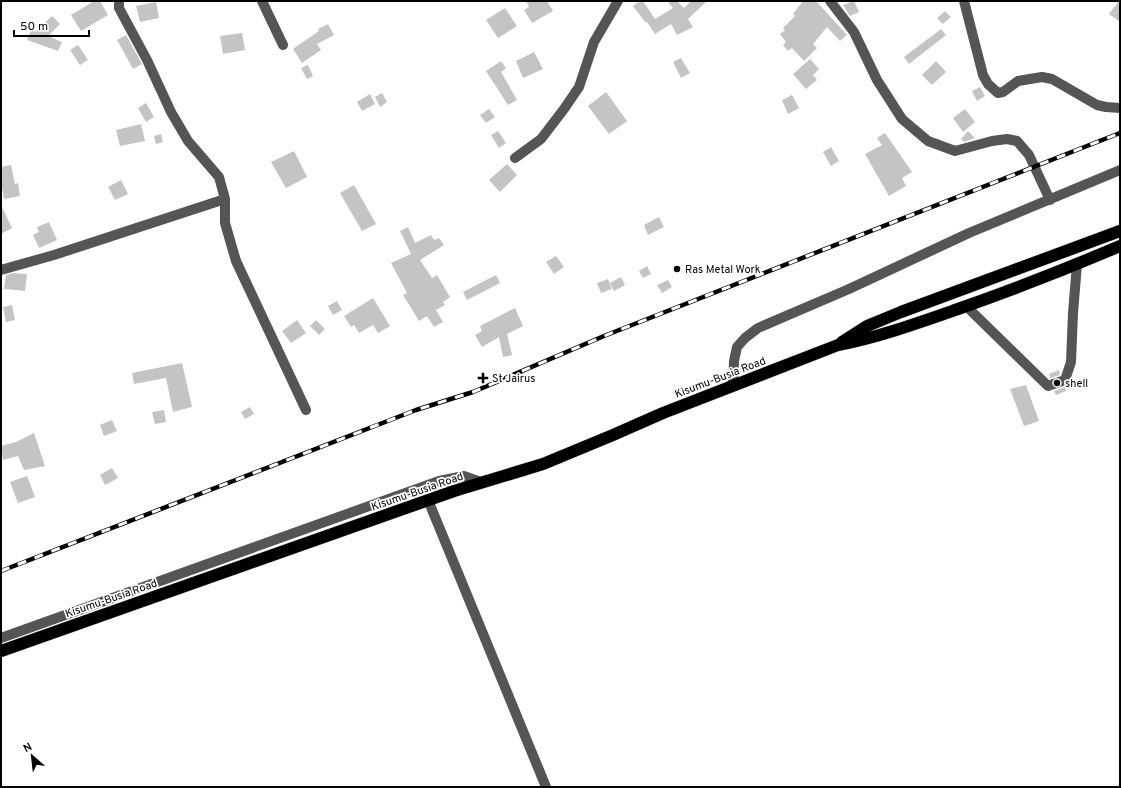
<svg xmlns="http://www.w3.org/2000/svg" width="1121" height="788" viewBox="0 0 1121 788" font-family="Overpass,sans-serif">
<rect width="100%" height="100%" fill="#fff"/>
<path fill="#c4c4c4" d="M94,1H100L108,15L81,31L71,15Z
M526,1H547L553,11L532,23L524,10L529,7Z
M640,1H643L655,19L673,8L667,1H677L684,8L691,1H707L688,19L693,27L677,35L671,24L655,34L647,22L646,23L633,6Z
M803,1H816L847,35L840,41L827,27L813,44L817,48L804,61L792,48L788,51L783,45L786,42L780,34L785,30L783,28L795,16L793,14Z
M854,1L859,12L850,16L843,5Z
M1119,1H1120V22L1109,14Z
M156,2L159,18L140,22L136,6Z
M505,8L517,26L498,38L486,20Z
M945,11L951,17L943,24L937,18Z
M52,16L60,24L48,36L62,42L58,51L27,40L31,30L35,32Z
M328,24L334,35L317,44L321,50L302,63L293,49L319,31L318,29Z
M941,29L946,35L909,64L904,57Z
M242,33L245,50L223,54L220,36Z
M126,35L142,64L133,69L117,40Z
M78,45L88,60L80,65L70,50Z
M534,52L543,69L523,78L516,61Z
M681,58L690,73L681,78L673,62Z
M810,59L819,69L813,75L817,80L806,89L793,74Z
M501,61L506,68L501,72L517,100L508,105L486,71Z
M936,61L946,72L932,85L922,75Z
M308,65L313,76L307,79L301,68Z
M980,87L985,96L977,101L972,91Z
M606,92L627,121L609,134L588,106Z
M382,93L387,102L380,107L375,97Z
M370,94L375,104L362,111L357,102Z
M792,95L799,108L788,114L782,100Z
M146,103L154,117L146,122L138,108Z
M489,109L495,117L486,123L480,115Z
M965,109L975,122L963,132L953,118Z
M141,124L145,141L120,146L116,130Z
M498,131L506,143L499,148L491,135Z
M968,131L975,138L964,142L961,139Z
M885,133L912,172L902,178L906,186L889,196L865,154L882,145L877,138Z
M161,134L163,142L156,144L154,136Z
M831,147L839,161L831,166L823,152Z
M294,151L307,177L286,188L271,162Z
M507,164L517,175L500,192L489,180Z
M11,165L15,184L18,183L20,196L4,199L1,182V167Z
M121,180L128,194L115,200L108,187Z
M354,185L376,224L362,231L340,193Z
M1,205L12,228L1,234Z
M659,217L664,227L648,235L644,225Z
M49,222L57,240L39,248L33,235L39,232L37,227Z
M408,227L415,243L431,235L434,240L439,238L444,245L420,260L432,278L437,275L450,297L443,302L445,305L436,310L443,322L434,327L427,316L419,321L403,295L407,293L391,263L411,254L400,231Z
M556,256L564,267L554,274L546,262Z
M647,266L651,274L643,278L639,271Z
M14,273L27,274L25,291L4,289L6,275Z
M496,275L500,283L467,300L463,292Z
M621,277L625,285L614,291L610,283Z
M608,279L612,289L601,293L597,283Z
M668,280L672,287L662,293L657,285Z
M373,298L390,326L378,333L373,325L359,333L354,325L351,327L344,316Z
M337,301L342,310L333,315L328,306Z
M12,305L15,320L6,322L3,307Z
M515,308L523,326L507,334L512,355L503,357L499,337L482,347L475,335L482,331L480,326Z
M297,320L306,333L291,343L282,331Z
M316,320L325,329L319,335L310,326Z
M182,363L192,407L173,412L166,378L134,384L132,373Z
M1059,370L1060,375L1050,378L1049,374Z
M1026,385L1039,421L1024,426L1010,389Z
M1065,387L1066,391L1056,395L1054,391Z
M250,407L254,414L245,419L241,412Z
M164,410L166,422L155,424L152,412Z
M112,420L117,431L104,436L100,425Z
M34,433L45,466L24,470L18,456L3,460L1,446L16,442Z
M112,468L118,478L105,485L100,475Z
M27,476L35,497L18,503L10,482Z"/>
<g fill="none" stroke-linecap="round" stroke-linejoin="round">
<g stroke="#dbdbdb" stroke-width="13">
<path id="highway" d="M842,342L867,326L901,312L1120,231
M1,651L454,491L543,464L613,435L663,413L838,345C879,337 918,323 958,309C1012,290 1066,269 1120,246"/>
</g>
<path stroke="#555" stroke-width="10" d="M119,1V8L147,60L171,112L188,141L219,177L225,199V223L236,261L306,410
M262,1L283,45
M830,1L854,32L877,80L902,119L928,141L955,151L992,141L1007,139L1017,141L1029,155L1050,200
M964,1L983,75L988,84L998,93L1003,92L1018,81L1042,77L1052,79L1097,105L1106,107L1120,108
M515,158L541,139L564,109L579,87L594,42L618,1
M1,270L54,255L225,199
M966,306L1048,386L1065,380L1071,362L1073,313L1077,264
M733,386L734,361L737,347L745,338L758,328L849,289L969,233L1120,170
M428,500L546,787
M1,638L439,481L464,476L481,482"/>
<use href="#highway" stroke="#000" stroke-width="12"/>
<g stroke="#000" stroke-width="4.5">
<path id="rail" d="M1,571L416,410L473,392L604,336L1120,133"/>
</g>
<use href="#rail" stroke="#fff" stroke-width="3" stroke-dasharray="9" stroke-linecap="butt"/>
</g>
<g fill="#000" stroke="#fff" stroke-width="1.5">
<circle cx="677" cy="269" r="4"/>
<path d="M481 372h4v4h4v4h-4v4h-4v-4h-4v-4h4z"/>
<circle cx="1057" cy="383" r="4"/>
</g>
<g text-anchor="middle" stroke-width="3.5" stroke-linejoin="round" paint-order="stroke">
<g font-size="11" fill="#000" stroke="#fff" text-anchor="start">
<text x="685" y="273">Ras Metal Work</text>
<text x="492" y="382">St Jairus</text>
<text x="1065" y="387">shell</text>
</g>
<g font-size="11" fill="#000" stroke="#fff">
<text transform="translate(720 377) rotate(-21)" y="4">Kisumu-Busia Road</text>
<text transform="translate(417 491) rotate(-19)" y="4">Kisumu-Busia Road</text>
<text transform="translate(111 598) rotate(-19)" y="4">Kisumu-Busia Road</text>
</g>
</g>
<rect width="1121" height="788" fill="none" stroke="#000000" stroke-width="4"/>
<g transform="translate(32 756) rotate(332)" stroke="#ffffff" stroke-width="3" paint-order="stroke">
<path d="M0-3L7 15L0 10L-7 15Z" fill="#000000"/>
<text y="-6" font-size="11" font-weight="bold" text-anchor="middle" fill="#000000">N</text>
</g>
<path d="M14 30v6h75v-6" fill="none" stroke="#000000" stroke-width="2"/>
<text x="20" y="30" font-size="12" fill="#000000" stroke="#ffffff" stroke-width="3" paint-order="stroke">50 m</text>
</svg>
